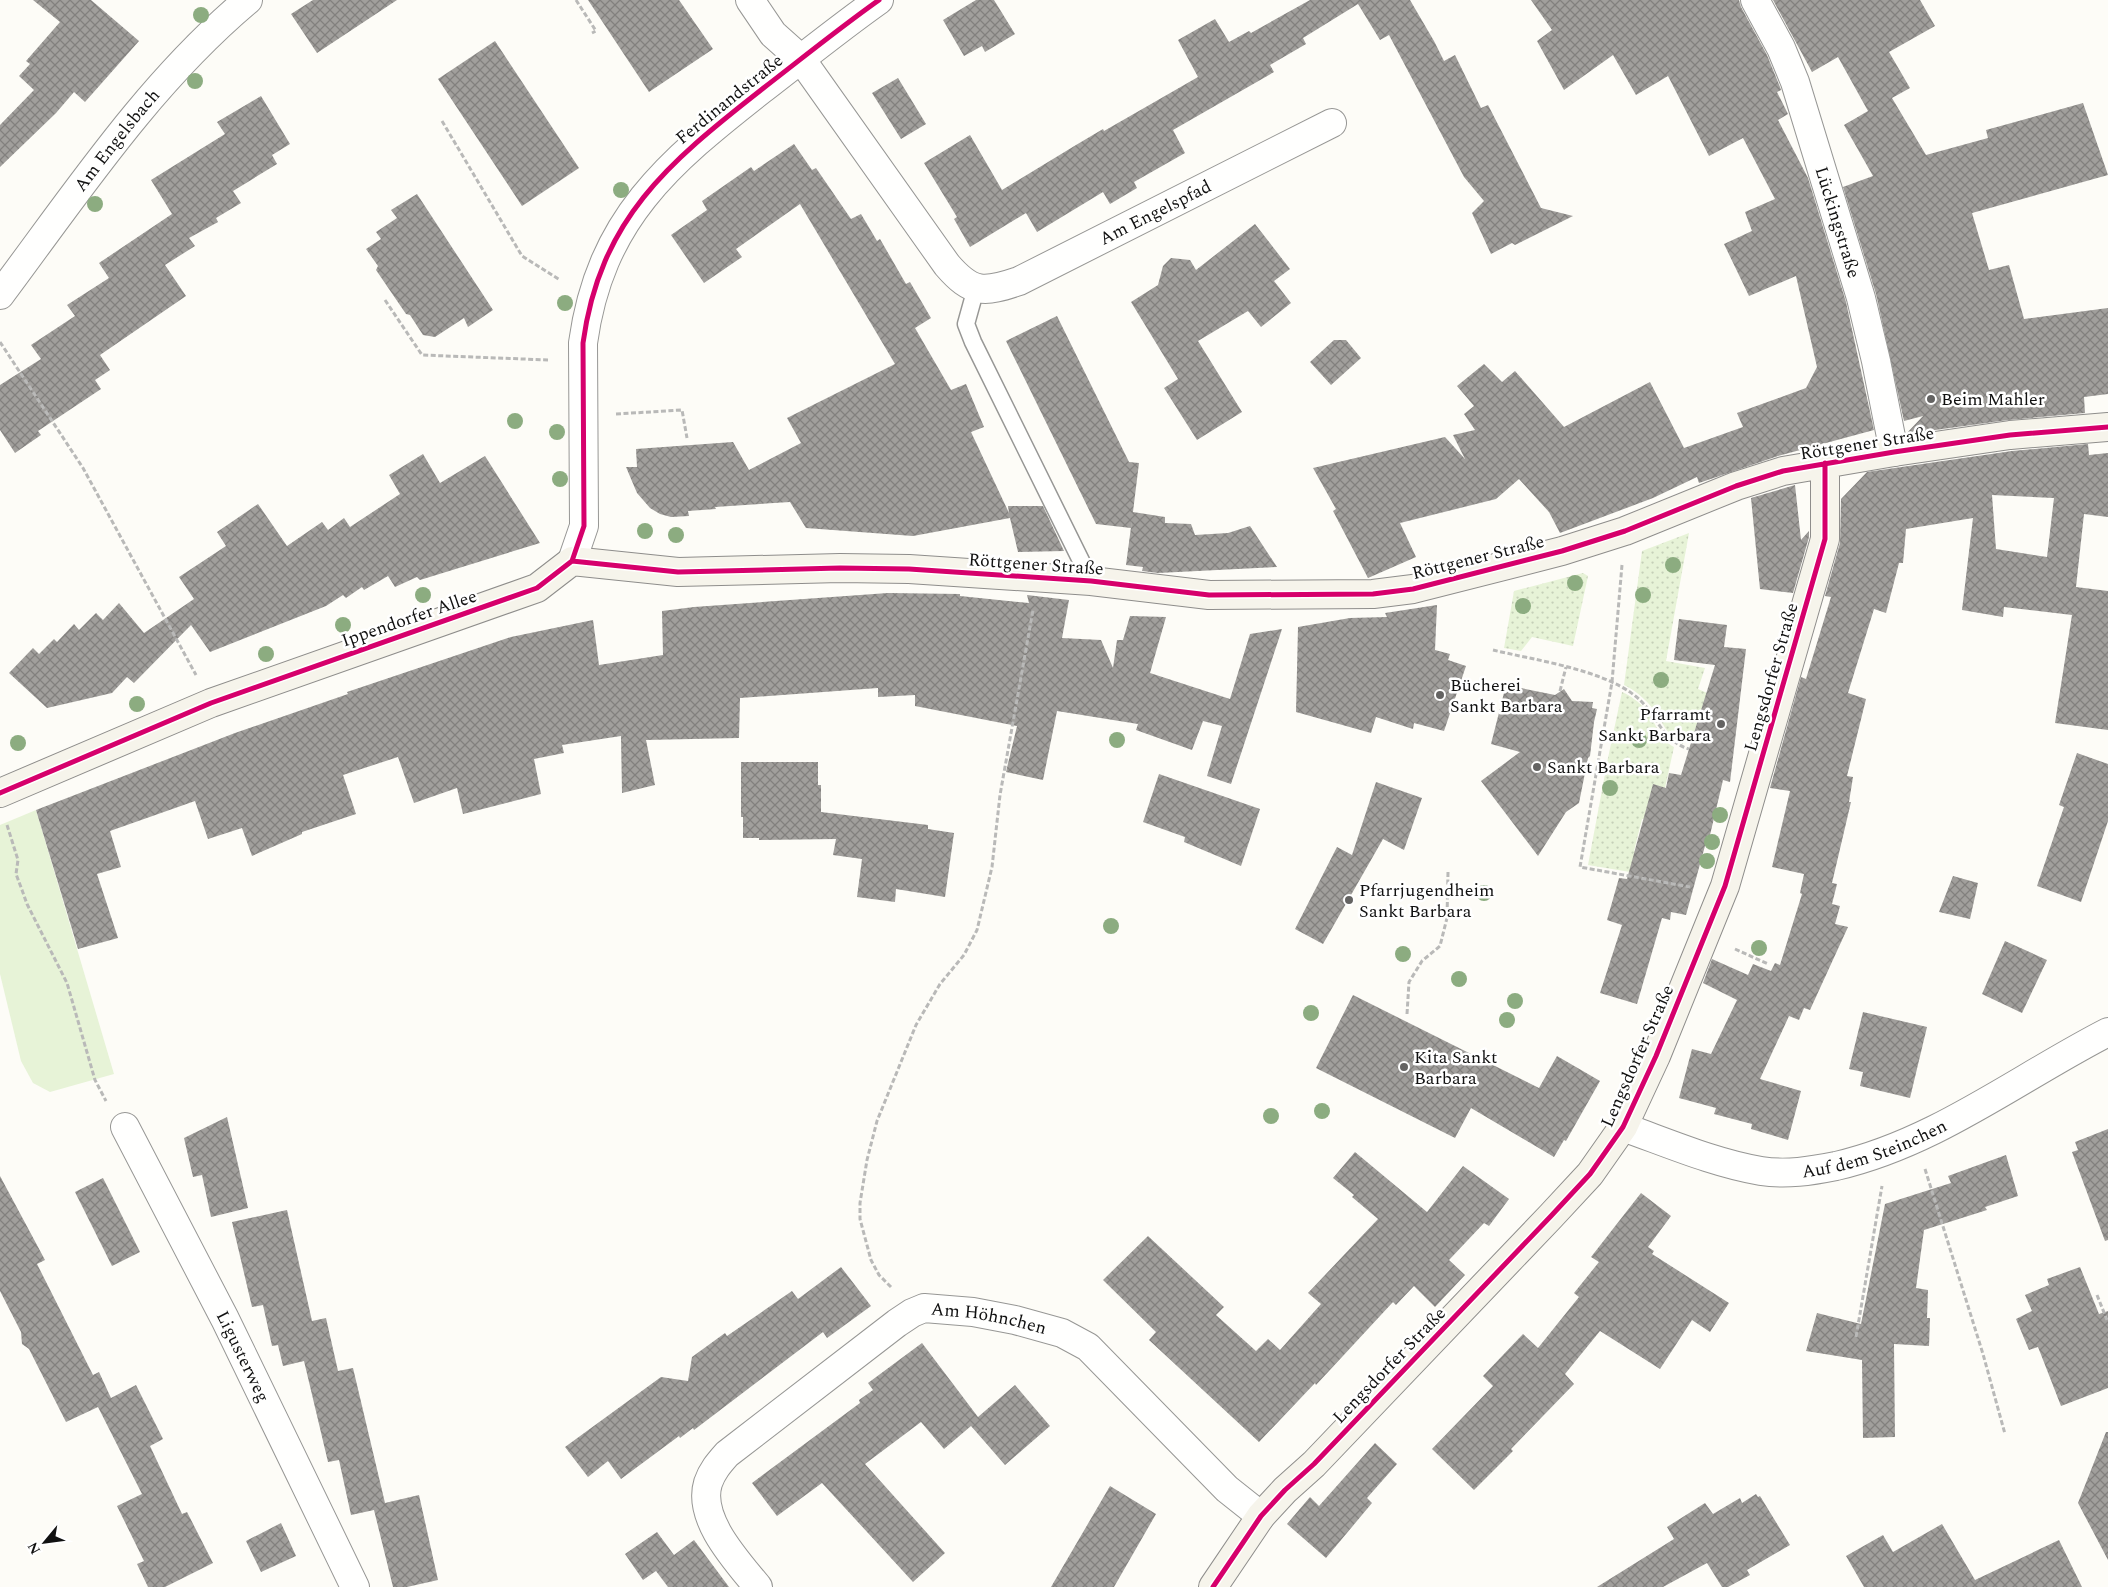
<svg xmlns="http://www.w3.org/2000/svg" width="2108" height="1587" viewBox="0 0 2108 1587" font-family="Spectral,serif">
<defs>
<pattern id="grass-dots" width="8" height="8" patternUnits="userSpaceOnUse" patternTransform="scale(1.25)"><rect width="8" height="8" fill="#e7f3d7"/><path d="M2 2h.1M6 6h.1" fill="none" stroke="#c5cfb8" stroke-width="1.8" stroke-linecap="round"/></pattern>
<pattern id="building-cross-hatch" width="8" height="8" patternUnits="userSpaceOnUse" patternTransform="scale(1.25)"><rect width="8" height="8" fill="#a19f9c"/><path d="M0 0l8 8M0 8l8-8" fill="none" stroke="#82807e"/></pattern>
</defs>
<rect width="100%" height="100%" fill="#fdfcf7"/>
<path fill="url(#grass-dots)" d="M1689,533L1666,661L1705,668L1698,689L1707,693L1691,742L1684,739L1683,744C1670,738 1665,728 1658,716C1650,703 1637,691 1624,685L1642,551Z
M1583,573L1588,576L1573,646L1532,637L1521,651L1504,648L1514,591Z
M1622,692C1631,696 1639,702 1645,709C1656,721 1659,740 1674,747L1665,788L1653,785L1644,819H1642L1634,851L1664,859L1660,877L1588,865L1608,758Z"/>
<path fill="#e7f3d7" d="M36,810L114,1074L50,1092L33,1083L21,1061L0,974V825Z"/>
<path fill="url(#building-cross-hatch)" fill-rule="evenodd" d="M33,0H91L139,41L85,102L74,92L56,113L0,167V125L34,90L19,76L30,64L26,61L60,22Z
M313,0H397L317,53L291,14Z
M588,0H679L713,49L649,92Z
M976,0H994L1015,34L985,52L982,46L964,56L943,20Z
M1310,0H1410L1434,41L1444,61L1455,55L1481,108L1488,105L1541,208L1573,216L1515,245L1512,243L1491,254L1472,213L1484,201L1464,177L1389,35L1380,40L1358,4L1303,38L1306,44L1270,65L1274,72L1173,130L1185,153L1134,182L1137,188L1110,204L1103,192L1037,232L1026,213L970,247L954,219L957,217L924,163L970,135L1002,190L1076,145L1103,129L1104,131L1198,77L1178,40L1215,19L1229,42L1249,31L1251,33Z
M1531,0H1739L1741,7L1767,55L1780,87L1781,90L1777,92L1788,114L1778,120L1808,178L1846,302L1874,430L1778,456L1699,483L1697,477L1653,498L1560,533L1549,512L1519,479L1496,499L1400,523L1416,557L1368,578L1333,511L1336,509L1313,468L1445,437L1465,459L1453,435L1475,430L1464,414L1474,406L1457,386L1484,364L1502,382L1515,371L1564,427L1650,382L1684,448L1743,427L1737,413L1806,388L1817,367L1796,276L1749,296L1724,244L1752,231L1745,212L1775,199L1743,138L1709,156L1668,76L1636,95L1613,55L1564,90L1537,41L1552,30Z
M1773,0H1920L1935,26L1889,52L1910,88L1892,98L1926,155L1988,138L1986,130L2083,103L2108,175L1972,213L1989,270L2009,265L2024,319L2108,308V394L2084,397L2085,413L2008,420L1906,434L1923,416L1904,421L1876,294L1843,187L1873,176L1844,125L1868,111L1838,57L1812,72Z
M495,41L579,168L522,206L438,79Z
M898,78L926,124L901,139L872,93Z
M261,96L290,144L272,155L277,164L233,191L241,203L216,218L218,222L189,238L195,246L165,265L186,296L100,355L110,370L95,380L101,389L38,431L41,435L15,453L0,430V385L41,359L31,345L75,316L67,305L109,278L99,263L172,214L151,180L225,134L217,122Z
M794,144L812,170L816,168L851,219L861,214L877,241L880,239L906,284L910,282L931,318L915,328L951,390L966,384L984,427L971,432L1009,513L1008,506H1043L1064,551L1018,552L1010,518L913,536L806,528L790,502L715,507L716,509L688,511L689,516L671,517L660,514L650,508L637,493L626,467H637L636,449L733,442L749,470L801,443L787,418L895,364L800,204L736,249L742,257L704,283L671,235L707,210L702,201L751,167L754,171Z
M417,194L493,310L468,327L464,318L435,337L423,335L410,315L406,314L376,270L378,266L366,249L381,239L376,232L397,218L391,210Z
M1255,224L1290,269L1274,281L1291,303L1261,327L1248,311L1198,341L1242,412L1197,440L1164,388L1178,379L1131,302L1158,285L1163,266L1171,258L1190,260L1196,270Z
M1057,316L1129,462L1139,463L1131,528L1096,524L1006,341Z
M1334,340H1346L1361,358L1331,385L1310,362Z
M2088,444L2089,455L2108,453V517L2084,514L2076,587L2108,591V730L2055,723L2072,615L2004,607L2003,617L1962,610L1973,518L1906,529L1903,563H1899L1886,613L1874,609L1848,693L1866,699L1847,776L1853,777L1849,802H1851L1832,883L1837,884L1832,904L1840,906L1835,924L1848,927L1810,1010L1804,1008L1799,1020L1789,1016L1760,1079L1801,1091L1788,1140L1751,1129L1752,1124L1714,1114L1716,1108L1679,1098L1692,1049L1711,1054L1737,1000L1703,983L1712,959L1748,975L1753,964L1771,971L1775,963L1780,965L1802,894L1800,893L1804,874L1772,867L1790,791L1770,788L1801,677L1806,679L1831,597L1825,596L1840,543L1841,499L1867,472L2012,451ZM1992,495L2054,498L2047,557L1996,549Z
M423,454L440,483L485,456L540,543L420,580L417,577L395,587L388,576L364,590L362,587L346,598L343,595L326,606L210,652L191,625L134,683L127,677L112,693L47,708L9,673L33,648L39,654L54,639L57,642L74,624L79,630L96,613L103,620L119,603L144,633L194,599L179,577L226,546L217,532L258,504L287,546L322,522L328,530L344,518L350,527L400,494L389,475Z
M1795,485L1801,540L1809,531V537L1793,593L1760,589L1751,498Z
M1133,512L1165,517V523L1191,524L1195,535L1228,533L1250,526L1277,567L1158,573L1142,571L1143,567L1126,565Z
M888,593L960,594V596L1029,603L1027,595L1069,600L1062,638L1101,640L1113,668L1117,640H1123L1130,616L1166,617L1150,673L1230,699L1250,634L1282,629L1231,784L1207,776L1222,726L1203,721L1192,750L1136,730L1138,724L1057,711L1043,780L1006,772L1017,726L915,706V695L878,697V688L740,698L739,738L646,740L655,785L622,793L621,736L562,745L564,753L534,759L541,794L463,814L457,788L414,803L398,757L343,775L356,814L302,832V834L252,856L242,828L208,839L195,801L110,831L121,867L97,874L118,938L78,949L36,810L235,733L348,694L347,692L511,637L593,620L599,665L663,655L662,611L694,607Z
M1437,605L1435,650L1450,654L1448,660L1466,666L1444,731L1414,723L1413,729L1376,717L1371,733L1296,712L1298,627L1350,618L1387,617L1385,613Z
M1679,619L1727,625L1724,647L1746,649L1730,782L1723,780L1710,835H1708L1686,915L1671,912L1670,920L1662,918L1637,1004L1600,993L1622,925L1607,920L1619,878L1627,879L1653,784L1666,788L1669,773L1681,775L1715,665L1674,660Z
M1506,685L1555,695L1564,689L1572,701L1593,702L1592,708L1597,709L1594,722L1590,756L1588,758L1579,803L1566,812L1538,856L1481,781L1520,752L1491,744Z
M2077,753L2108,764V821L2081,902L2037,886L2064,807L2059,805Z
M741,762H818V785H821V812L928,825V829L954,833L945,897L896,889L895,902L857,897L862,859L833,855L836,839L759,840V838H743V817H741Z
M1159,774L1260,809L1241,866L1184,842L1185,837L1143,822Z
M1376,782L1422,798L1404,850L1383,839L1323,944L1295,929L1337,847L1352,855Z
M1953,876L1978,883L1970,919L1939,912Z
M2005,941L2047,960L2022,1013L1982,994Z
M1353,995L1539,1088L1557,1056L1600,1081L1566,1141L1564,1140L1554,1157L1471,1108L1455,1138L1316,1068Z
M1863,1012L1927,1027L1910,1098L1860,1086L1863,1072L1849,1069Z
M227,1117L248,1208L211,1217L202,1175L193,1177L184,1138Z
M2108,1129V1240L2105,1241L2072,1152L2078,1150L2075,1142Z
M1355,1152L1427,1212L1463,1166L1509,1199L1489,1226L1484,1223L1449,1260L1465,1275L1435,1307L1414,1286L1396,1305L1393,1302L1316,1385L1315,1383L1259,1442L1149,1340L1156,1332L1103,1280L1148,1236L1224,1307L1216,1315L1256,1351L1268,1339L1280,1350L1321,1304L1308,1293L1378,1219L1352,1197L1354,1195L1333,1178Z
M2006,1155L2018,1196L1985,1207L1987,1210L1924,1230L1916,1288L1928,1290L1927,1318H1930L1929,1346L1894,1344L1895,1437L1863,1438L1862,1360L1806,1351L1817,1313L1861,1324L1885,1204L1951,1183L1948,1176Z
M0,1176L45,1260L37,1264L93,1375L99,1372L111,1398L136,1385L163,1439L150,1446L182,1514L187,1512L213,1563L165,1587H148L137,1564L144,1561L117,1506L142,1494L98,1407L66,1422L29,1349L22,1344L21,1332L0,1291Z
M103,1178L140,1252L112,1266L75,1192Z
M1641,1193L1671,1216L1648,1247L1654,1251L1652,1254L1729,1303L1710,1332L1692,1320L1660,1369L1600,1331L1565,1374L1574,1384L1511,1449L1513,1451L1474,1490L1432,1449L1493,1386L1483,1376L1523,1334L1538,1348L1579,1297L1574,1293L1599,1262L1591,1257Z
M287,1210L312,1321L326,1318L338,1371L353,1368L385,1503L419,1495L438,1580L407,1587H393L374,1510L351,1515L339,1460L328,1462L304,1361L283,1366L278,1345L272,1346L263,1305L252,1307L232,1222Z
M841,1267L871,1306L827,1338L823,1332L694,1430L693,1428L680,1438L679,1436L621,1479L608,1461L588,1477L565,1447L661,1377L688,1381L692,1357L725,1333L727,1336L792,1291L798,1299Z
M2080,1267L2099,1314L2108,1311V1388L2061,1406L2038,1347L2029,1350L2016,1319L2032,1311L2025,1295L2049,1285L2047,1279Z
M922,1343L978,1417L1015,1385L1050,1426L1005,1465L971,1426L944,1449L921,1422L865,1464L945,1553L913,1582L822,1483L777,1516L752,1483L860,1403L859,1400L873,1390L868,1383Z
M2106,1432H2108V1560L2078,1503Z
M1375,1443L1397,1464L1367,1498L1372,1503L1326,1558L1287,1524L1310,1497L1319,1506Z
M1110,1486L1156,1514L1114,1587H1051Z
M1756,1494L1758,1497L1760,1496L1790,1545L1747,1570L1750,1575L1728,1587H1722L1707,1563L1663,1587H1597L1674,1539L1667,1527L1705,1503L1713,1514L1740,1498L1742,1503Z
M281,1523L296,1556L261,1572L246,1541Z
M1942,1524L1975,1580L2059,1540L2082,1587H1864L1846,1556L1883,1535L1893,1552Z
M657,1532L674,1555L694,1540L729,1587H668L656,1571L643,1580L625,1554Z"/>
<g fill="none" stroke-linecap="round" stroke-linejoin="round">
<g stroke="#979795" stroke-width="19">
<path id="lane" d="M976,288L966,324L973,342L1091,581"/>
</g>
<g stroke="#979795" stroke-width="30">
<g id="street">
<path id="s1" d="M750,0L773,34L801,59L947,265C972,294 984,293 1019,281L1332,123"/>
<path id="s2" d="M1755,0L1781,48L1795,82L1861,298L1876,361L1894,452"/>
<path id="s3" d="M0,295C77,192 149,83 248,0"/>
<path d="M572,561L584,526L583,343C600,219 668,163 761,90C800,60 838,29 879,0"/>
<path id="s4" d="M125,1127L225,1319L355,1587"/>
<path id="s5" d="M1623,1127C1668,1143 1714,1163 1761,1171C1786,1175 1811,1171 1836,1166C1936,1143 2018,1078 2108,1032"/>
<path id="s6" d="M758,1587C737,1561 697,1519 708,1483C712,1471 719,1463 727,1454L897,1323L912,1313L924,1308L973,1312L1015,1320L1062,1333L1088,1347L1227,1489L1261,1516"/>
</g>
</g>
<g stroke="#8e8d8b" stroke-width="30">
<path id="secondary" d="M0,793L211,703L537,588L572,561L678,572L840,568L909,569L1091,581L1209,595L1373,594L1413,589L1562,551L1625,531L1736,486L1783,471L1894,452L2010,435L2108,427
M1213,1587L1261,1516L1285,1490L1314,1464L1551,1216L1590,1174L1623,1127L1656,1056L1725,886L1825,539V463"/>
</g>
<path stroke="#b9b9b8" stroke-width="3" stroke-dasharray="5 2.5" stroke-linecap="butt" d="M576,0L596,31L592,33
M442,121L522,256L560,280
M385,300L422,355L548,360
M0,342L83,468L196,675
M616,414L682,410L687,438
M1622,565L1612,682L1580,867L1690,887
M1493,650C1534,660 1600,669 1634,695C1657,712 1660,740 1689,749
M1560,691L1566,667
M7,825L18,860L16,874L22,890L27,904L67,983L95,1080L106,1101
M1735,949L1768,964
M1407,1014L1409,982L1422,961L1440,946L1447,918L1448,872
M1925,1169L1983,1354L2005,1434
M891,1287L879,1275L871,1260L860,1219V1203L867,1160L877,1121L916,1025L940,984L964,955L977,930L992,867L1000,795L1033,610
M2097,1295L2107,1320
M1856,1337L1882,1186"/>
<use href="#lane" stroke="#fffffe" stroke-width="16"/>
<use href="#street" stroke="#fffffe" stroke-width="28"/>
<use href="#secondary" stroke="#f6f4eb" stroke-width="28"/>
<g stroke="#fff" stroke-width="8">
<path id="cycleway" d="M572,561L584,526L583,343C600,219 668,163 761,90C800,60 838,29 879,0
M0,793L211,703L537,588L572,561L678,572L840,568L909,569L1091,581L1209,595L1373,594L1413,589L1562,551L1625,531L1736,486L1783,471L1894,452L2010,435L2108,427
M1213,1587L1261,1516L1285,1490L1314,1464L1551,1216L1590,1174L1623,1127L1656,1056L1725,886L1825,539V463"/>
</g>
<use href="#cycleway" stroke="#d6006c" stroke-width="5"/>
</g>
<g fill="#8cac80">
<circle cx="201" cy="15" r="8"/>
<circle cx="195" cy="81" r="8"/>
<circle cx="621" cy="190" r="8"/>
<circle cx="95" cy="204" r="8"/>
<circle cx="565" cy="303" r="8"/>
<circle cx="515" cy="421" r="8"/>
<circle cx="557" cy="432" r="8"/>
<circle cx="560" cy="479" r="8"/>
<circle cx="645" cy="531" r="8"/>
<circle cx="676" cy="535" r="8"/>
<circle cx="1673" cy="565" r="8"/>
<circle cx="1575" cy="583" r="8"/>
<circle cx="423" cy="595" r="8"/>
<circle cx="1643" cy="595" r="8"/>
<circle cx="1523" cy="606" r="8"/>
<circle cx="343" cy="625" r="8"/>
<circle cx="266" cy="654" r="8"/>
<circle cx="1661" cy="680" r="8"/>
<circle cx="137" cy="704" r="8"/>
<circle cx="1117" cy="740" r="8"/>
<circle cx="1639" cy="740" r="8"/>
<circle cx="18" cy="743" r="8"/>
<circle cx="1610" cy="788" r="8"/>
<circle cx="1720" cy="815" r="8"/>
<circle cx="1712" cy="842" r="8"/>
<circle cx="1707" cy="861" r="8"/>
<circle cx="1484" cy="893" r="8"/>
<circle cx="1111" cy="926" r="8"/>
<circle cx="1759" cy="948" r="8"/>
<circle cx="1403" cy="954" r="8"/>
<circle cx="1459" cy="979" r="8"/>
<circle cx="1515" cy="1001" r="8"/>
<circle cx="1311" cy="1013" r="8"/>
<circle cx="1507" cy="1020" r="8"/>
<circle cx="1322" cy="1111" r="8"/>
<circle cx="1271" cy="1116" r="8"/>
</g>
<g fill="#646362" stroke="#fff" stroke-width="2">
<circle cx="1931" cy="399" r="5"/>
<circle cx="1440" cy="695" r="5"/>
<circle cx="1721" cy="724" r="5"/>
<circle cx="1537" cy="767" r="5"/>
<circle cx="1349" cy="900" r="5"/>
<circle cx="1404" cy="1067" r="5"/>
</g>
<g text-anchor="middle" stroke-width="5" stroke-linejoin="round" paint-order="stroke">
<g font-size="18" fill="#111" stroke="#fff">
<text transform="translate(729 99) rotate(-39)" y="6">Ferdinandstraße</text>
<text dy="6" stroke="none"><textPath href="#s3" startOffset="194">Am Engelsbach</textPath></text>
<text dy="6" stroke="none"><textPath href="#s1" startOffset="565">Am Engelspfad</textPath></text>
<text dy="6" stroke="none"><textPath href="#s2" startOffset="238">Lückingstraße</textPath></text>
<text transform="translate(1867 443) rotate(-9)" y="6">Röttgener Straße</text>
<text transform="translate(1478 557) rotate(-14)" y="6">Röttgener Straße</text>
<text transform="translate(1036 564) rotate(4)" y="6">Röttgener Straße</text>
<text transform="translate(409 618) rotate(-19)" y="6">Ippendorfer Allee</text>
<text transform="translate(1771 677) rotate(-74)" y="6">Lengsdorfer Straße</text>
<text transform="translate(1637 1056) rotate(-66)" y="6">Lengsdorfer Straße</text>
<text dy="6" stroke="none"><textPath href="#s5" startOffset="262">Auf dem Steinchen</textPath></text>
<text dy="6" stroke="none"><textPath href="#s6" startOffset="466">Am Höhnchen</textPath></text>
<text dy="6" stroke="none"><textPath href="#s4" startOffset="258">Ligusterweg</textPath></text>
<text transform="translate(1389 1365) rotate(-46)" y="6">Lengsdorfer Straße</text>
</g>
<g font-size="18" fill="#111" stroke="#fff" text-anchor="start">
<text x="1941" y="405">Beim Mahler</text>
<text x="1450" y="691">Bücherei<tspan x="1450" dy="21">Sankt Barbara</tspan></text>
<text x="1711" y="720" text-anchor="end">Pfarramt<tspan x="1711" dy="21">Sankt Barbara</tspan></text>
<text x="1547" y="773">Sankt Barbara</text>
<text x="1359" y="896">Pfarrjugendheim<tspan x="1359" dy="21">Sankt Barbara</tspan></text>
<text x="1414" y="1063">Kita Sankt<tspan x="1414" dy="21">Barbara</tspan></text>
</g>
</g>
<g transform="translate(45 1542) rotate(241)" stroke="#ffffff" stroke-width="4" paint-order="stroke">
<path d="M0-4L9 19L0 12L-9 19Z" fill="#111111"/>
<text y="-8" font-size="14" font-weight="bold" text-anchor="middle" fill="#111111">N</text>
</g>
</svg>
